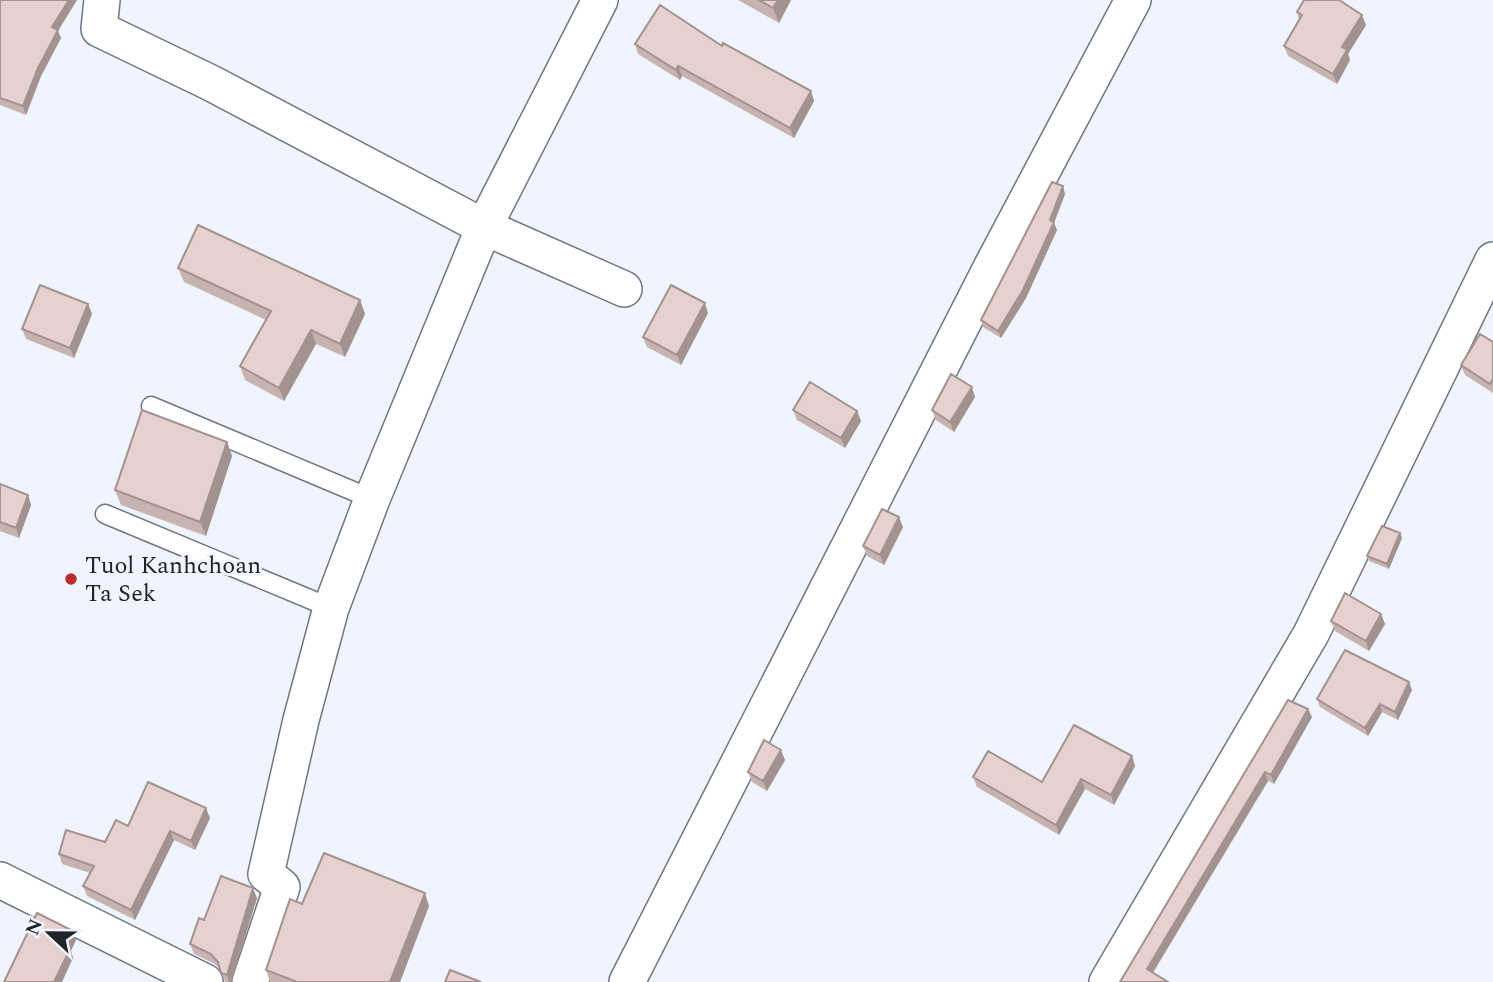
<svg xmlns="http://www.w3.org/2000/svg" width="1493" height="982" viewBox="0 0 1493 982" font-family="Spectral,serif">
<rect width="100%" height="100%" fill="#eff4fe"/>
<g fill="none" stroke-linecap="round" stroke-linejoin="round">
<g stroke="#6f7686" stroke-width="21">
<path id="service" d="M151,406L372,499
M105,514L331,608"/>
</g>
<g stroke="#6f7686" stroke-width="38">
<path id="minor" d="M102,0L99,29L211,83L484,227L624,289
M0,880L205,982
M250,982L282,887L266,874L301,720L331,608L372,499L484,227L600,0
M627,982L993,264L1133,0
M1107,982L1311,634L1493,260"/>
</g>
<use href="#service" stroke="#fff" stroke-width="18"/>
<use href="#minor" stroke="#fff" stroke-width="35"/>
</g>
<path fill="#c7b4b1" d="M0,0L58,31L61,38L41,76L26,115L0,105Z
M738,0H791L779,23Z
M1297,12L1366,25L1348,54L1350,60L1337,84L1288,56L1284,46L1299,20Z
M635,44L722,46L811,91L814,101L794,138L682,76L680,80L638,54Z
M1065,194L1054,223L1057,230L1026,298L1001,338L983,327L981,320Z
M178,268L360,300L365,314L345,357L316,344L284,401L245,380L240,366L266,320L184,282Z
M88,304L92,314L74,358L26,339L22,329Z
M708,313L681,365L647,347L643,337Z
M1493,342V393L1465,375L1461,365Z
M975,397L954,432L936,420L932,410Z
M793,410L857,411L861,421L845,448L797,420Z
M227,442L232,456L206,536L121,505L115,490Z
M0,484L28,495L31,505L19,538L0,531Z
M903,527L884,565L867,556L863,546Z
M1400,533L1402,538L1389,569L1369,561L1367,556Z
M1381,614L1385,624L1369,651L1335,631L1331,621Z
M1412,690L1398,720L1382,712L1368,736L1320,707L1317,699Z
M1288,700L1312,717L1274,784L1268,781L1153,973L1120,982Z
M1132,756L1135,766L1114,805L1085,789L1059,835L977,787L973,777L1042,782Z
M785,760L767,791L752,782L748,772Z
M210,818L195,850L174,840L135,920L87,896L83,886L90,873L62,864L59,854L105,842L128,826Z
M257,898L231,982H225L220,970L215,964L194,954L190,944L204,920Z
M302,904L429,906L400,982H270L266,970Z"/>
<path fill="#a29290" d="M69,0H77L58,31L61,38L41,76L26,115L23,106L52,27Z
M778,0H791L779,23L773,8Z
M1362,15L1366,25L1348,54L1350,60L1337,84L1333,74L1342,47Z
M678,66L682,76L680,80L676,70Z
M811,91L814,101L794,138L790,128Z
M1063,186L1065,194L1054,223L1057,230L1026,298L1001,338L998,331L1050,220Z
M360,300L365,314L345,357L340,344Z
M705,303L708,313L681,365L677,355Z
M88,304L92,314L74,358L70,348Z
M311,330L316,344L284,401L279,388Z
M972,387L975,397L954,432L950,422Z
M857,411L861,421L845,448L841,438Z
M227,442L232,456L206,536L200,522Z
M28,495L31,505L19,538L16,528Z
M899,517L903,527L884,565L880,555Z
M1400,533L1402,538L1389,569L1387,564Z
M1381,614L1385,624L1369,651L1366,641Z
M1409,682L1412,690L1398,720L1395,712Z
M1380,704L1382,712L1368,736L1365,728Z
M1308,709L1312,717L1274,784L1271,775Z
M781,750L785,760L767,791L763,781Z
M1132,756L1135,766L1114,805L1111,795Z
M1265,772L1268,781L1150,977L1147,969Z
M1081,779L1085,789L1059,835L1056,825Z
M206,808L210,818L195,850L191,841Z
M170,831L174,840L135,920L131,910Z
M253,888L257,898L231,982H229L227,975Z
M425,893L429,906L400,982H390Z
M73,931L76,940L71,951L73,958L62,982H54L65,947Z"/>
<path fill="#e7d1ce" stroke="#a29290" stroke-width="2" d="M0,0H69L52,27L58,30L38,68L23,106L0,98Z
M759,0H778L773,8Z
M1304,0H1339L1362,15L1342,47L1347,50L1333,74L1284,46L1302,15L1297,12Z
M660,5L722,46L723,43L811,91L790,128L678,66L676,70L635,44Z
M1052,182L1063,186L1050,220L1054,222L1023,290L998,331L981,320Z
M198,225L360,300L340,344L311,330L279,388L240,366L271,311L178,268Z
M40,285L88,304L70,348L22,329Z
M671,285L705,303L677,355L643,337Z
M1480,334L1493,342V379L1490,384L1461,365Z
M951,374L972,387L950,422L932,410Z
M810,382L857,411L841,438L793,410Z
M142,410L227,442L200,522L115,490Z
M0,484L28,495L16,528L0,522Z
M882,509L899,517L880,555L863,546Z
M1382,526L1400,533L1387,564L1367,556Z
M1345,593L1381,614L1366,641L1331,621Z
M1345,650L1409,682L1395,712L1380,704L1365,728L1317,699Z
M1288,700L1308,709L1271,775L1265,772L1147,969L1168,982H1120Z
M1074,725L1132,756L1111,795L1081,779L1056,825L973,777L988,751L1042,782Z
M764,740L781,750L763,781L748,772Z
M148,782L206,808L191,841L170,831L131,910L83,886L94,866L59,854L66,830L105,842L116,820L128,826Z
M324,853L425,893L390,982H297L266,970L290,899L302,904Z
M221,876L253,888L227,975L221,973L218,962L211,954L190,944L199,918L204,920Z
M37,913L73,931L65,947L70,949L54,982H4Z
M450,970L481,982H445Z"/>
<circle fill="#bc2d2c" stroke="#eff4fe" stroke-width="2.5" cx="71" cy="579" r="7"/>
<g text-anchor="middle" stroke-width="6" stroke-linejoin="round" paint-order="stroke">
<g font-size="24" fill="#20232a" stroke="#eff4fe" text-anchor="start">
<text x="85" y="573">Tuol Kanhchoan<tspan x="85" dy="28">Ta Sek</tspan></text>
</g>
</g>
<g transform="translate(49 933) rotate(292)" stroke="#eff4fe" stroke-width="5" paint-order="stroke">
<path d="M0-5L12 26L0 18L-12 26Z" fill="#20232a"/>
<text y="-10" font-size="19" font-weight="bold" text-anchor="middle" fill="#20232a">N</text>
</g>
</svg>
